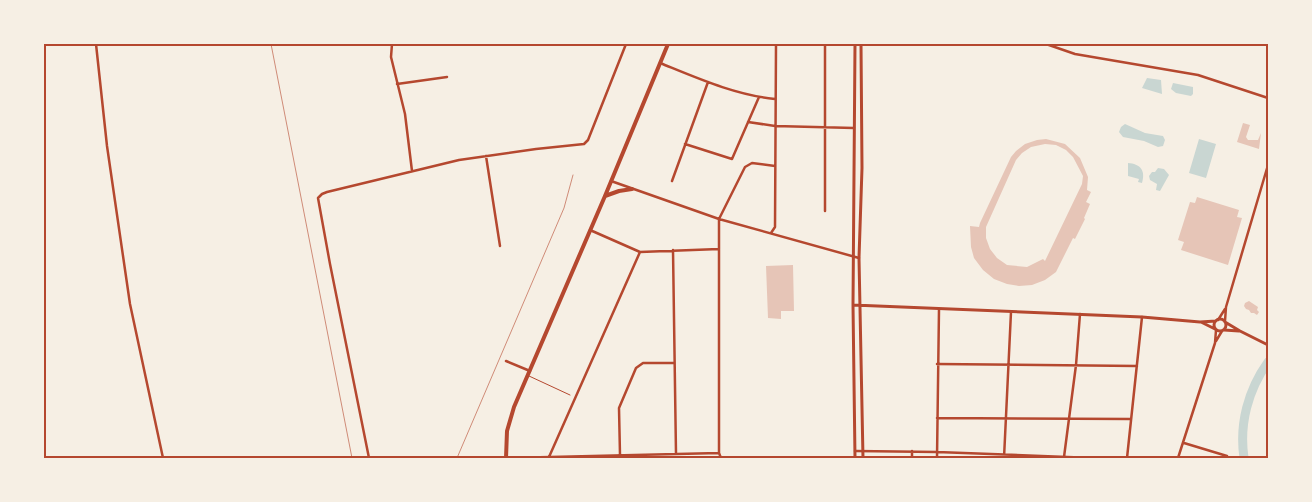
<svg xmlns="http://www.w3.org/2000/svg" width="1312" height="502" viewBox="0 0 1312 502" font-family="Inter,sans-serif">
<rect width="100%" height="100%" fill="#f6efe4"/>
<path fill="#c9d6d2" d="M1147,78L1161,80L1162,94L1142,88Z
M1173,83L1193,87V94L1191,96L1176,93L1171,89Z
M1125,124L1145,133L1163,136L1165,140L1163,146L1158,147L1144,141L1123,137L1119,132L1121,127Z
M1199,139L1216,144L1206,178L1189,173Z
M1128,163C1140,164 1146,170 1142,183L1138,182L1139,179L1128,176Z
M1158,168L1164,169L1169,175L1160,191L1156,190L1157,184L1150,180L1149,176L1152,172H1155Z"/>
<g fill="none" stroke-linecap="round" stroke-linejoin="round">
<path stroke="#c9d6d2" stroke-width="9" d="M1244,458C1239,424 1248,390 1268,362"/>
</g>
<path fill="#e6c5b7" fill-rule="evenodd" d="M1243,123L1250,125L1246,137L1248,140H1258L1261,133L1259,149L1237,142Z
M1046,139L1065,144L1080,158L1088,177L1087,190L1091,192L1086,202L1090,204L1084,218L1085,219L1075,239L1073,238L1056,272L1045,280L1032,285L1019,286L1007,284L994,279L983,270L974,258L971,247L970,226L979,227L980,223L1011,157L1016,151L1025,144L1037,140ZM1045,144L1056,145L1066,150L1073,157L1083,176L1082,184L1045,261L1043,259L1027,267L1007,265L997,258L990,249L986,238V227L1016,160L1022,153L1031,147Z
M1197,197L1239,210L1237,217L1242,218L1228,265L1181,250L1184,242L1178,240L1190,202L1195,203Z
M793,265L794,311H781V319L768,318L766,266Z
M1249,301L1258,307L1257,310L1259,312L1257,315L1254,313H1251L1249,310L1246,309L1244,306L1245,303Z"/>
<g fill="none" stroke-linecap="round" stroke-linejoin="round">
<path stroke="#b5482f" stroke-width="1" d="M529,376L570,395"/>
<path stroke="#b5482f" stroke-width="2.5" d="M96,44L107,146L130,304L163,458
M392,44L391,57L405,114L412,171
M785,44H825
M1046,44L1075,54L1198,75L1268,98
M660,63C697,78 735,95 775,99
M397,84L447,77
M748,122L775,126L854,128
M685,144L732,159L759,97
M486,156L500,246
M611,181L719,219L859,258
M672,181L708,82
M825,211V44
M590,230L640,252L719,249
M771,233L775,227L776,44
M673,250L676,454
M1218,320L1225,309
M1225,321L1226,307L1268,165
M1216,341L1222,331
M506,361L530,371
M937,364L1137,366
M937,418L1131,419
M1184,443L1227,456L1226,458
M855,451L937,452L1093,458
M620,455L619,408L636,368L643,363H674
M549,457L640,252
M1064,457L1076,365L1080,314
M369,458L330,264L318,198L322,194L327,192L459,160L536,149L584,144L588,140L626,44
M479,458H484
M506,458L719,453
M721,458L719,453V219L745,167L752,163L775,166
M912,458V451
M937,458L939,309
M1004,458L1011,312
M1127,458L1142,317
M1178,458L1215,343L1216,330"/>
<path stroke="#b5482f" stroke-width="3" d="M855,44L853,305L855,458
M861,44L862,168L859,258L863,458
M853,305L1142,317L1200,322L1216,321
M1214 325a6 6 0 1 1 12 0a6 6 0 1 1-12 0Z
M1201,322L1215,329
M1225,322L1240,331L1268,345
M1224,330L1239,331"/>
<path stroke="#b5482f" stroke-width="4" d="M605,196L619,191L632,189
M506,458L507,431L514,407L605,196L668,44"/>
<path stroke="#cf8b77" stroke-width="1" d="M271,44L352,458
M457,458L564,208L573,175"/>
</g>
<rect width="1312" height="502" fill="none" stroke="#f6efe4" stroke-width="90"/>
<rect x="45" y="45" width="1222" height="412" fill="none" stroke="#b5482f" stroke-width="2"/>
</svg>
